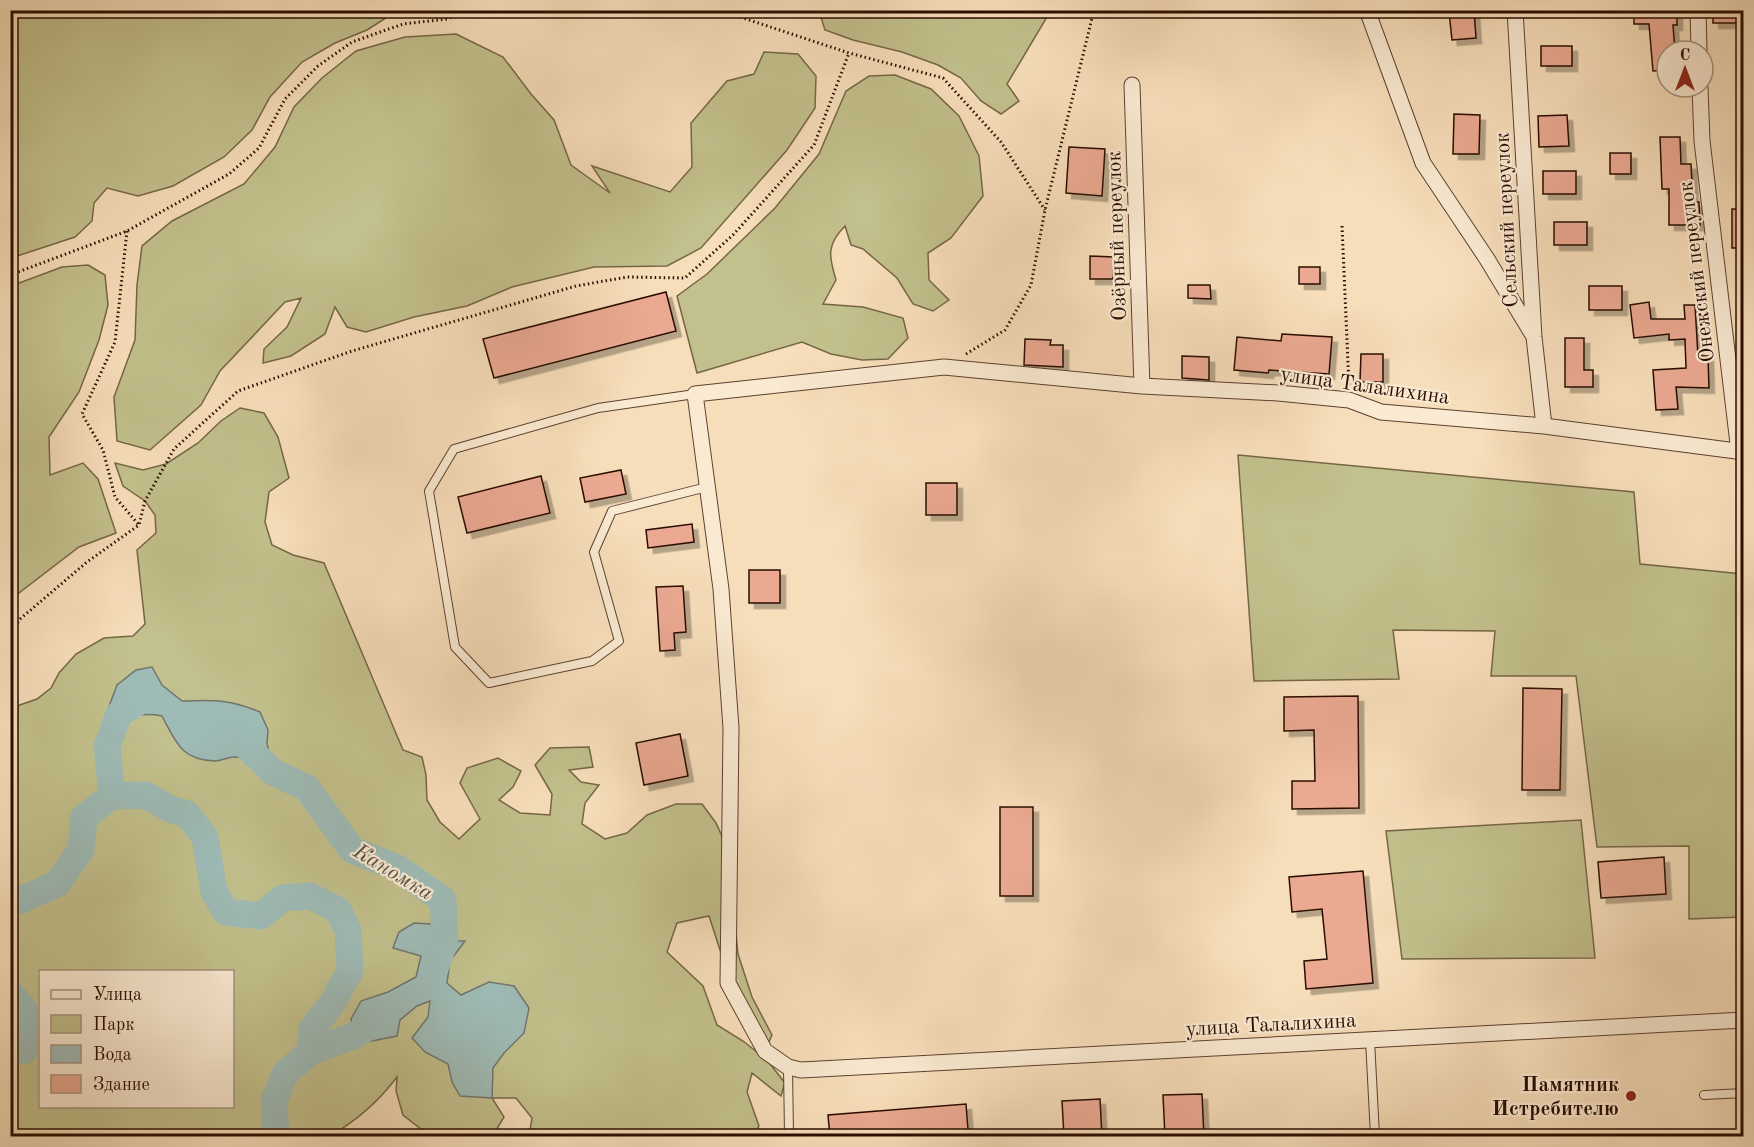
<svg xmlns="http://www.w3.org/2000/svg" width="1754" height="1147" viewBox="0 0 1754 1147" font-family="'Old Standard TT',serif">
<defs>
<filter id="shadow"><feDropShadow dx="5.5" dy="5.5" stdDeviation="0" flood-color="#0004"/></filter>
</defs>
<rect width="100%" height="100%" fill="#f7deba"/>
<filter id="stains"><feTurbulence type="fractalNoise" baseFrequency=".00333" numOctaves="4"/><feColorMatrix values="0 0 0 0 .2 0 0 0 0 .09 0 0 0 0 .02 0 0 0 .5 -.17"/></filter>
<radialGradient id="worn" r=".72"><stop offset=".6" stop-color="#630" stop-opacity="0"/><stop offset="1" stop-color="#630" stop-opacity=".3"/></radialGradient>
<path fill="#c2c08c" stroke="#766646" stroke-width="1.5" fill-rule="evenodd" d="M11,10H391V11L389,16L367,30L335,43L302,62L270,97L252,130L224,157L173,186L138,196L107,188L94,203L92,221L75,237L11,258Z
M920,10L1048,11L1047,17L1007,84L1019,101L1001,114L981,101L961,78L938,65L902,52L853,40L825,30L819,11Z
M456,34L503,57L531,94L554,120L571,165L610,193L592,166L670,192L692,167L691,123L727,81L754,74L764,52L798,54L816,76L815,108L787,150L701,248L667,266L594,267L512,287L467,306L414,317L366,332L347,327L335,307L325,334L291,356L263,363L264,349L287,327L301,298L285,302L220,371L201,405L150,450L117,441L114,397L135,340L137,285L142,246L172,221L244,184L275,147L294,107L322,78L356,51L405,37Z
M895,75L931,89L959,116L979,156L983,196L951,238L928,253L929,280L949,300L933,311L913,304L897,278L863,249L851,245L845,226C826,245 829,257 836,280L823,304L863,307L903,318L908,338L888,359L862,360L831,354L802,342L697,373L677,296L707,274L775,208L819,154L846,91L869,76Z
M88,265L105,275L108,305L99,340L79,392L49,437L50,475L83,463L98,479L116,533L79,547L11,599V286L62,267Z
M240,408L264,413L278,437L289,478L269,492L265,522L272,545L293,555L324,563L403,750L422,757L426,775L427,800L440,822L459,839L480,819L460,783L467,768L498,758L521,771L513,787L499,800L520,813L550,815L552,794L535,765L550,748L589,747L593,767L569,770L581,782L599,785L585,803L582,824L605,839L627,833L647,815L676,804H702L716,823L728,850L738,954L752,997L772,1035L768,1044L743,1021L709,916L677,923L667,952L703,986L717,1025L743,1041L767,1060L785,1083L781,1096L752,1073L747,1092L759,1126L753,1136H529L532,1118L516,1098H492L504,1117L495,1132L452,1136L421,1129L403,1115L396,1091L397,1077C379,1101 356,1121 330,1136H11L10,772H13L11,770V708L37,699L51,688L59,673L76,654L104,638L133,636L145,624L137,550L156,533L155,515L145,501L123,486L115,463L143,470L166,464L198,443L221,421ZM40,972H232V1106H40Z
M1238,455L1634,492L1640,564L1743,574V917L1689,919V846L1597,847L1576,676H1491L1495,631L1393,630L1399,679L1254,681Z
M1581,820L1595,958L1402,959L1386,831Z"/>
<path fill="#9ebbb6" stroke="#70756e" stroke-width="1.5" d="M152,667L162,685L182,701C214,700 230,699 260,712L268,730L267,743L273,772C261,766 248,756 234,757C227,757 222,761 215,761C181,760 176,742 162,716C140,712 131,716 114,729L108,709L117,685L136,670Z
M414,923L431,924L445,941H465L450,961L447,983L461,995L489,982L514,986L529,1008L524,1033L504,1053L493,1068L492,1098L460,1096L452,1082L448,1064L425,1052L412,1038L428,1017L430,1001L417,1006L400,1020L397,1036L362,1043L353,1036L351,1019L361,1001L388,992L416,977L421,956L393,948L399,932Z"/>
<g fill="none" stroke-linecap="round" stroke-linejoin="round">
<path stroke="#9ebbb6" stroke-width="27" d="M247,747L273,772L307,788L352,850L398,868L443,900L445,941L433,974
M112,796L107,746L119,714L137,703
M10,901H18L57,884L81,850L84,817L112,796L146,795L170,809L187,814L205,837L214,892L226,912L261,916L283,898L310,896L338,910L348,930L350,971L331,1005L312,1029L310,1052L285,1074L274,1101L276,1136
M10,992L24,1009L25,1050L10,1052
M310,1052L353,1036L385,1018"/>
</g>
<path fill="#eba992" stroke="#2a0c01" stroke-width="1.5" filter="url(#shadow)" d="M1474,10L1476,38L1452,40L1449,12Z
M1634,10H1677V25H1673L1675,51H1667V70L1653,71L1649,24H1634Z
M1713,10H1743V23H1713Z
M1541,46H1572V66H1541Z
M1454,114L1480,115L1479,154H1453Z
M1567,115L1569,146L1539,147L1538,116Z
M1660,137H1680L1681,164H1691L1693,202H1699L1700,225H1669V189H1662Z
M1069,147L1105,149L1102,196L1066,193Z
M1610,153H1631V174H1610Z
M1543,171H1576V194H1543Z
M1732,209H1743V248H1732Z
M1554,222H1587V245H1554Z
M1090,256L1114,257L1113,279H1090Z
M1299,267H1320V284H1299Z
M1188,285H1210L1211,299L1188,298Z
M1589,286H1622V310H1589Z
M666,292L676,331L494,378L483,339Z
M1649,302L1651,319H1685L1684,305H1695L1698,356H1708L1709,388L1676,387L1678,409L1656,410L1653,370L1686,368L1685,339L1669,340V334L1634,338L1630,305Z
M1282,334L1332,337L1329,374L1269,370L1268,373L1234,370L1237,337L1281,341Z
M1565,338H1584V370H1593V387H1565Z
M1025,339L1051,340L1050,345H1063V367L1024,365Z
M1361,354H1383V382H1360Z
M1182,356L1209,357V380L1182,378Z
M621,470L626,494L585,502L580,478Z
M541,476L550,513L467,533L458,497Z
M926,483H957V515H926Z
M692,524L694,542L648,548L646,530Z
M749,570H780V603H749Z
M683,586L686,632L674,633L675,650L660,651L656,587Z
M1523,688L1562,689L1560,790H1522Z
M1358,696L1359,808L1292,809V781H1315L1314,730L1284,731V697Z
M680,734L688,776L644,785L636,743Z
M1000,807H1033V896H1000Z
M1664,857L1666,894L1601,898L1598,862Z
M1363,871L1373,983L1306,989L1304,961L1327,959L1322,909L1292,912L1289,877Z
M1202,1094L1204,1137H1165L1163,1095Z
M1100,1099L1102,1137H1064L1062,1101Z
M966,1104L968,1130L888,1137H830L828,1115Z"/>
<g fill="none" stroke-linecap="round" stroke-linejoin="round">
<g stroke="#5d402f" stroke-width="10">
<path id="service" d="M695,394L598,408L454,449L429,491L455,647L489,683L592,661L619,641L594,552L612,511L707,487
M1370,1040L1375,1136
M788,1067L789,1136
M1704,1095L1744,1093"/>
</g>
<g stroke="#5d402f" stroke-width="17">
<path id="minor" d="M1367,10L1423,163L1487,259L1533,335
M1515,10L1534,337L1544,426
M1698,10L1699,51
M1132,85L1142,386
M1700,87L1702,141L1739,452
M1744,452L1544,426L1381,412L1349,400L1278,393L1142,386L944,367L695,394L721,589L731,728L728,983L765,1051L788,1067L801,1070L1744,1020"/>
</g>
<path stroke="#2a0c01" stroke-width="3" stroke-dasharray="1.5 3" stroke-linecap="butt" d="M719,10L849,53L943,78L1001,142L1045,210
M1342,226L1349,386
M127,231L115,342L82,414L103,450L115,497L139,525
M10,275L127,231L229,174L259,148L285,99L318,66L352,42L403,24L447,19L470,10
M966,354L1005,330L1031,285L1045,210L1094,10
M10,634L20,619L87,562L139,525L145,501L174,449L238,391L352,351L576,286L627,277L685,278L733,235L814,145L849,53"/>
<use href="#service" stroke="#faead2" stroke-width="8"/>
<use href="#minor" stroke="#faead2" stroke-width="15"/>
</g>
<circle fill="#8f2418" stroke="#faead2" stroke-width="2" cx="1631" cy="1096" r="6"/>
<g text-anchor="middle" stroke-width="4.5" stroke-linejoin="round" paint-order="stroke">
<g font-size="21" fill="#2a0c01" stroke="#faead2">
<text transform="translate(1506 220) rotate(-93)" y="7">Сельский переулок</text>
<text transform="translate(1116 236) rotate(-92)" y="7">Озёрный переулок</text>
<text transform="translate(1696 272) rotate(-97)" y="7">Онежский переулок</text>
<text transform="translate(1365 385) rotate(8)" y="7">улица Талалихина</text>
<text transform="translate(1271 1024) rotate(-3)" y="7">улица Талалихина</text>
</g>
<g font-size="21" font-weight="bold" fill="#2a0c01" stroke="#faead2" text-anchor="end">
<text x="1619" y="1091">Памятник<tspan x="1619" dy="24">Истребителю</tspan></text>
</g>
<g font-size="22" font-style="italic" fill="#585249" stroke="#faead2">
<text transform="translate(394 871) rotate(31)" y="8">Каномка</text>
</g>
</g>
<rect width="1754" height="1147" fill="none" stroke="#f7deba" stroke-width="36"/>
<rect x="12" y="12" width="1730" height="1123" fill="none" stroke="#2a0c01" stroke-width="3"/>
<rect x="18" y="18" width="1718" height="1111" fill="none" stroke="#2a0c01" stroke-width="1.5"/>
<rect x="39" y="970" width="195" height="138" fill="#faead2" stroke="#a7917e" stroke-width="1.5"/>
<rect x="51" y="990" width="30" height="9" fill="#faead2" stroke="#a7917e" stroke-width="1.5"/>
<text x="93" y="1000" font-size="18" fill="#2a0c01">Улица</text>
<rect x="51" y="1015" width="30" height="18" fill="#c2c08c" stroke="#a7917e" stroke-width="1.5"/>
<text x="93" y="1030" font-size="18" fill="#2a0c01">Парк</text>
<rect x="51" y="1045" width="30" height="18" fill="#9ebbb6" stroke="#a7917e" stroke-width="1.5"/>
<text x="93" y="1060" font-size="18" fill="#2a0c01">Вода</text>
<rect x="51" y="1075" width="30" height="18" fill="#eba992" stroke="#a7917e" stroke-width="1.5"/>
<text x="93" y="1090" font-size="18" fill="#2a0c01">Здание</text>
<g transform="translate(1685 69)"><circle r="28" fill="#faead2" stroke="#a7917e" stroke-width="1.5"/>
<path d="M0-4.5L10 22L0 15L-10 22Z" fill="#8f2418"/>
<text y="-9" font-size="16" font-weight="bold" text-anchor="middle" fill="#2a0c01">С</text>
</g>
<rect width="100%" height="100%" filter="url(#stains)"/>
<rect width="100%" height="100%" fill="url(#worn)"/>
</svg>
